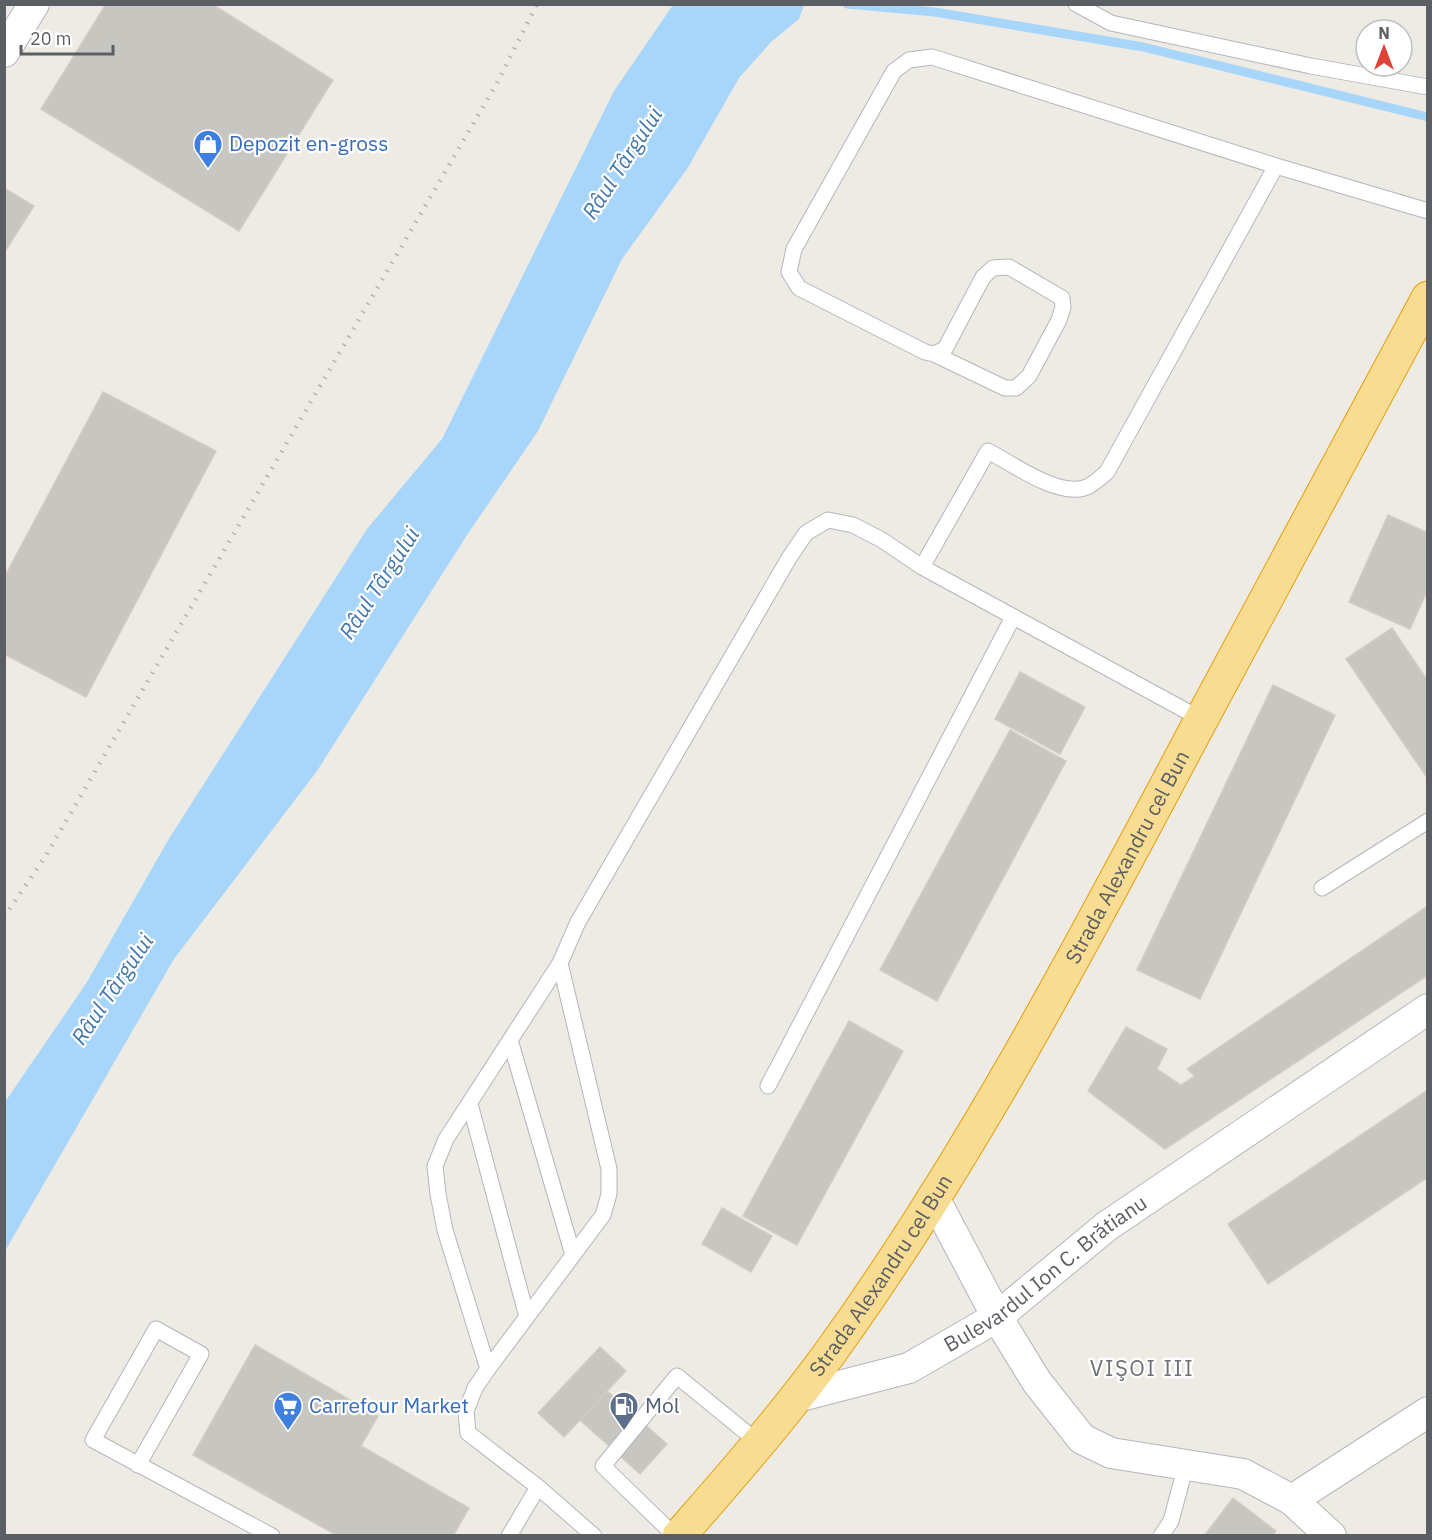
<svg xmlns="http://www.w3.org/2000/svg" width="1432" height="1540" viewBox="0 0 1432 1540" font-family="'IBM Plex Sans',sans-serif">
<rect width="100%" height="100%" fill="#edebe3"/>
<path fill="#a7d6fa" d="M673,5H804L799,19L771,42L739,78L687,169L622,259L538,431L467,535L317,771L174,959L5,1251V1102L87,982L170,837L367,529L442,439L614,91Z"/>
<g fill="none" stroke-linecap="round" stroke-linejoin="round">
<path stroke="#a7d6fa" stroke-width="9" d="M847,4L935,12L1143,47L1428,117"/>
</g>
<path fill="#c8c6c0" stroke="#d2cdc2" stroke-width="1.5" d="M106,4H212L333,80L239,231L41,109Z
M4,188L34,206L4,253Z
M103,392L216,451L86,697L4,654V578Z
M1388,515L1428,533V589L1410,629L1349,602Z
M1392,628L1425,677L1428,675V779L1346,659Z
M1020,672L1085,707L1060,754L995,719Z
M1273,685L1335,715L1200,999L1137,970Z
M1010,730L1066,761L937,1001L880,970Z
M1428,906V975L1165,1149L1088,1091L1126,1027L1167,1049L1157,1069L1181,1085L1195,1076L1187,1069Z
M849,1021L903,1051L797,1245L743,1216Z
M1428,1090V1177L1268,1284L1228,1224Z
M722,1208L772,1236L751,1272L702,1244Z
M255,1345L378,1416L361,1446L469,1508L453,1536H338L193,1455Z
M600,1347L626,1371L564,1437L538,1413Z
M607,1391L667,1444L640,1474L580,1420Z
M1233,1498L1276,1531L1272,1536H1204Z"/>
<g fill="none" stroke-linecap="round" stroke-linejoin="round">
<g stroke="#b4b6ba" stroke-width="17">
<path id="lane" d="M1076,4L1111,23L1311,66L1428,87
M1276,166L1428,211
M934,354L1005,388H1016L1029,376L1059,320L1063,307L1062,298L1009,267L993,268L983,277L945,349L934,354L925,352L799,288L789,272L794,249L894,71L909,60L932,57L1276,166L1107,472C1101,477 1092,486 1084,488C1056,496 1013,464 988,451L922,567L1201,719
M1322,888L1428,821
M510,1040L573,1255
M768,1086L1013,617
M470,1104L527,1317
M488,1369L445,1230L438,1194L435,1166L446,1139L560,963
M138,1465L201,1354L156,1329L93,1440L272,1536
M509,1536L538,1487
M594,1536L538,1487L468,1433L466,1411L475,1388L488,1369L603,1215L609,1194V1169L560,963L578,922L789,558L806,533L828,520L853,525L882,540L922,567
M675,1536L603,1466L677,1376L759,1443
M1161,1536L1171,1521L1186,1465"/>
</g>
<g stroke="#b4b6ba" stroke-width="32">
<g id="street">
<path d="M4,52L34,4"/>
<path d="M933,1196L997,1317L1037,1382L1082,1439L1111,1453L1243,1474L1292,1500L1331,1536"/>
<path id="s1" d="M797,1397L909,1368L997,1317L1107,1226L1428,1009"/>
<path d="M1292,1500L1428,1412"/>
</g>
</g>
<g stroke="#e49f0d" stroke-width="35">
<g id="highway">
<path id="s2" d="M679,1536C732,1475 785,1415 832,1350C974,1153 1086,936 1200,722C1275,580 1353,440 1428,298"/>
</g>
</g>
<use href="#lane" stroke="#fff" stroke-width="15"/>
<use href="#street" stroke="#fff" stroke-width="30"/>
<use href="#highway" stroke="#f7dc91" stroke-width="33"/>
<path stroke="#b2b3b3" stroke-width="4.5" stroke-dasharray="1.5 8" stroke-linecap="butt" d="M4,917L45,857L497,83L537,4"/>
</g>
<defs>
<g id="shop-pin" transform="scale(1.5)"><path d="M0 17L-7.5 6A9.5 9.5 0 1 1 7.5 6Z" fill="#3f7fe0" stroke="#fff"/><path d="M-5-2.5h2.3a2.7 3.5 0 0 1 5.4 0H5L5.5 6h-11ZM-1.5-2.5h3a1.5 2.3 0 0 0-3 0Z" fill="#fff"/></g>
<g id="supermarket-pin" transform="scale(1.5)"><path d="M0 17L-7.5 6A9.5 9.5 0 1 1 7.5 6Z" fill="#3f7fe0" stroke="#fff"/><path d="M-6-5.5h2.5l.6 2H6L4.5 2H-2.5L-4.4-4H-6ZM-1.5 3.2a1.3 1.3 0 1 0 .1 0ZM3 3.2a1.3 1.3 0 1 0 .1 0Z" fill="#fff"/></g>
<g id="fuel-pin" transform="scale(1.5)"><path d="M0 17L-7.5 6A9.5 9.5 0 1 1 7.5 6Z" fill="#5c6f8a" stroke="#fff"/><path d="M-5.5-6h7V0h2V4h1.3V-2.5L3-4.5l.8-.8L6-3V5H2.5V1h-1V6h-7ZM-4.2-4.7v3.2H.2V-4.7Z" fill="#fff"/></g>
</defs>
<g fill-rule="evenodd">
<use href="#shop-pin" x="208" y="144"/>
<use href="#supermarket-pin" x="288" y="1406"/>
<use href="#fuel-pin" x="624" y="1406"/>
</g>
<g text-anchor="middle" stroke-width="4.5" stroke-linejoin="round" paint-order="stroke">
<g font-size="21" fill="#366cbe" stroke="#fff" text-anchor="start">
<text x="229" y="151">Depozit en-gross</text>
<text x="309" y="1413">Carrefour Market</text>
</g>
<g font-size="21" fill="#5b5f63" stroke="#fff">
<text dy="7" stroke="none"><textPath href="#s2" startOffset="816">Strada Alexandru cel Bun</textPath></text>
<text dy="7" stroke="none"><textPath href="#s1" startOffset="282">Bulevardul Ion C. Brătianu</textPath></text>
<text dy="7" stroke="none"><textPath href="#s2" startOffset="330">Strada Alexandru cel Bun</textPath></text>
</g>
<g font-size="21" fill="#4e5e75" stroke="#fff" text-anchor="start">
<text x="645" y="1413">Mol</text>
</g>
<g font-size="22" font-style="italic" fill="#4478ab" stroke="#fff">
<text transform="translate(622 163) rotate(-57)" y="8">Râul Târgului</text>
<text transform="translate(379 583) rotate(-57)" y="8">Râul Târgului</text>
<text transform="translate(112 989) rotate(-56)" y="8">Râul Târgului</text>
</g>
<g font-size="22" letter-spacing="1.5" fill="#6d7175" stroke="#fff">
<text x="1142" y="1376">VIŞOI III</text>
</g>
</g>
<rect width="1432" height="1540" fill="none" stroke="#5b5f63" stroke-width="12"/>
<g transform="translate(1384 48)"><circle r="28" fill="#ffffff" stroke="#bdbfc1" stroke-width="1.5"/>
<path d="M0-4.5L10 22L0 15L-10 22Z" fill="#df4337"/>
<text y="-9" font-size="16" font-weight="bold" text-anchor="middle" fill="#5b5f63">N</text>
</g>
<path d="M21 45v9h92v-9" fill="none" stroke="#5b5f63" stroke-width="3"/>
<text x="30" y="45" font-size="18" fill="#5b5f63" stroke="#ffffff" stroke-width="4.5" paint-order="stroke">20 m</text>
</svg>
